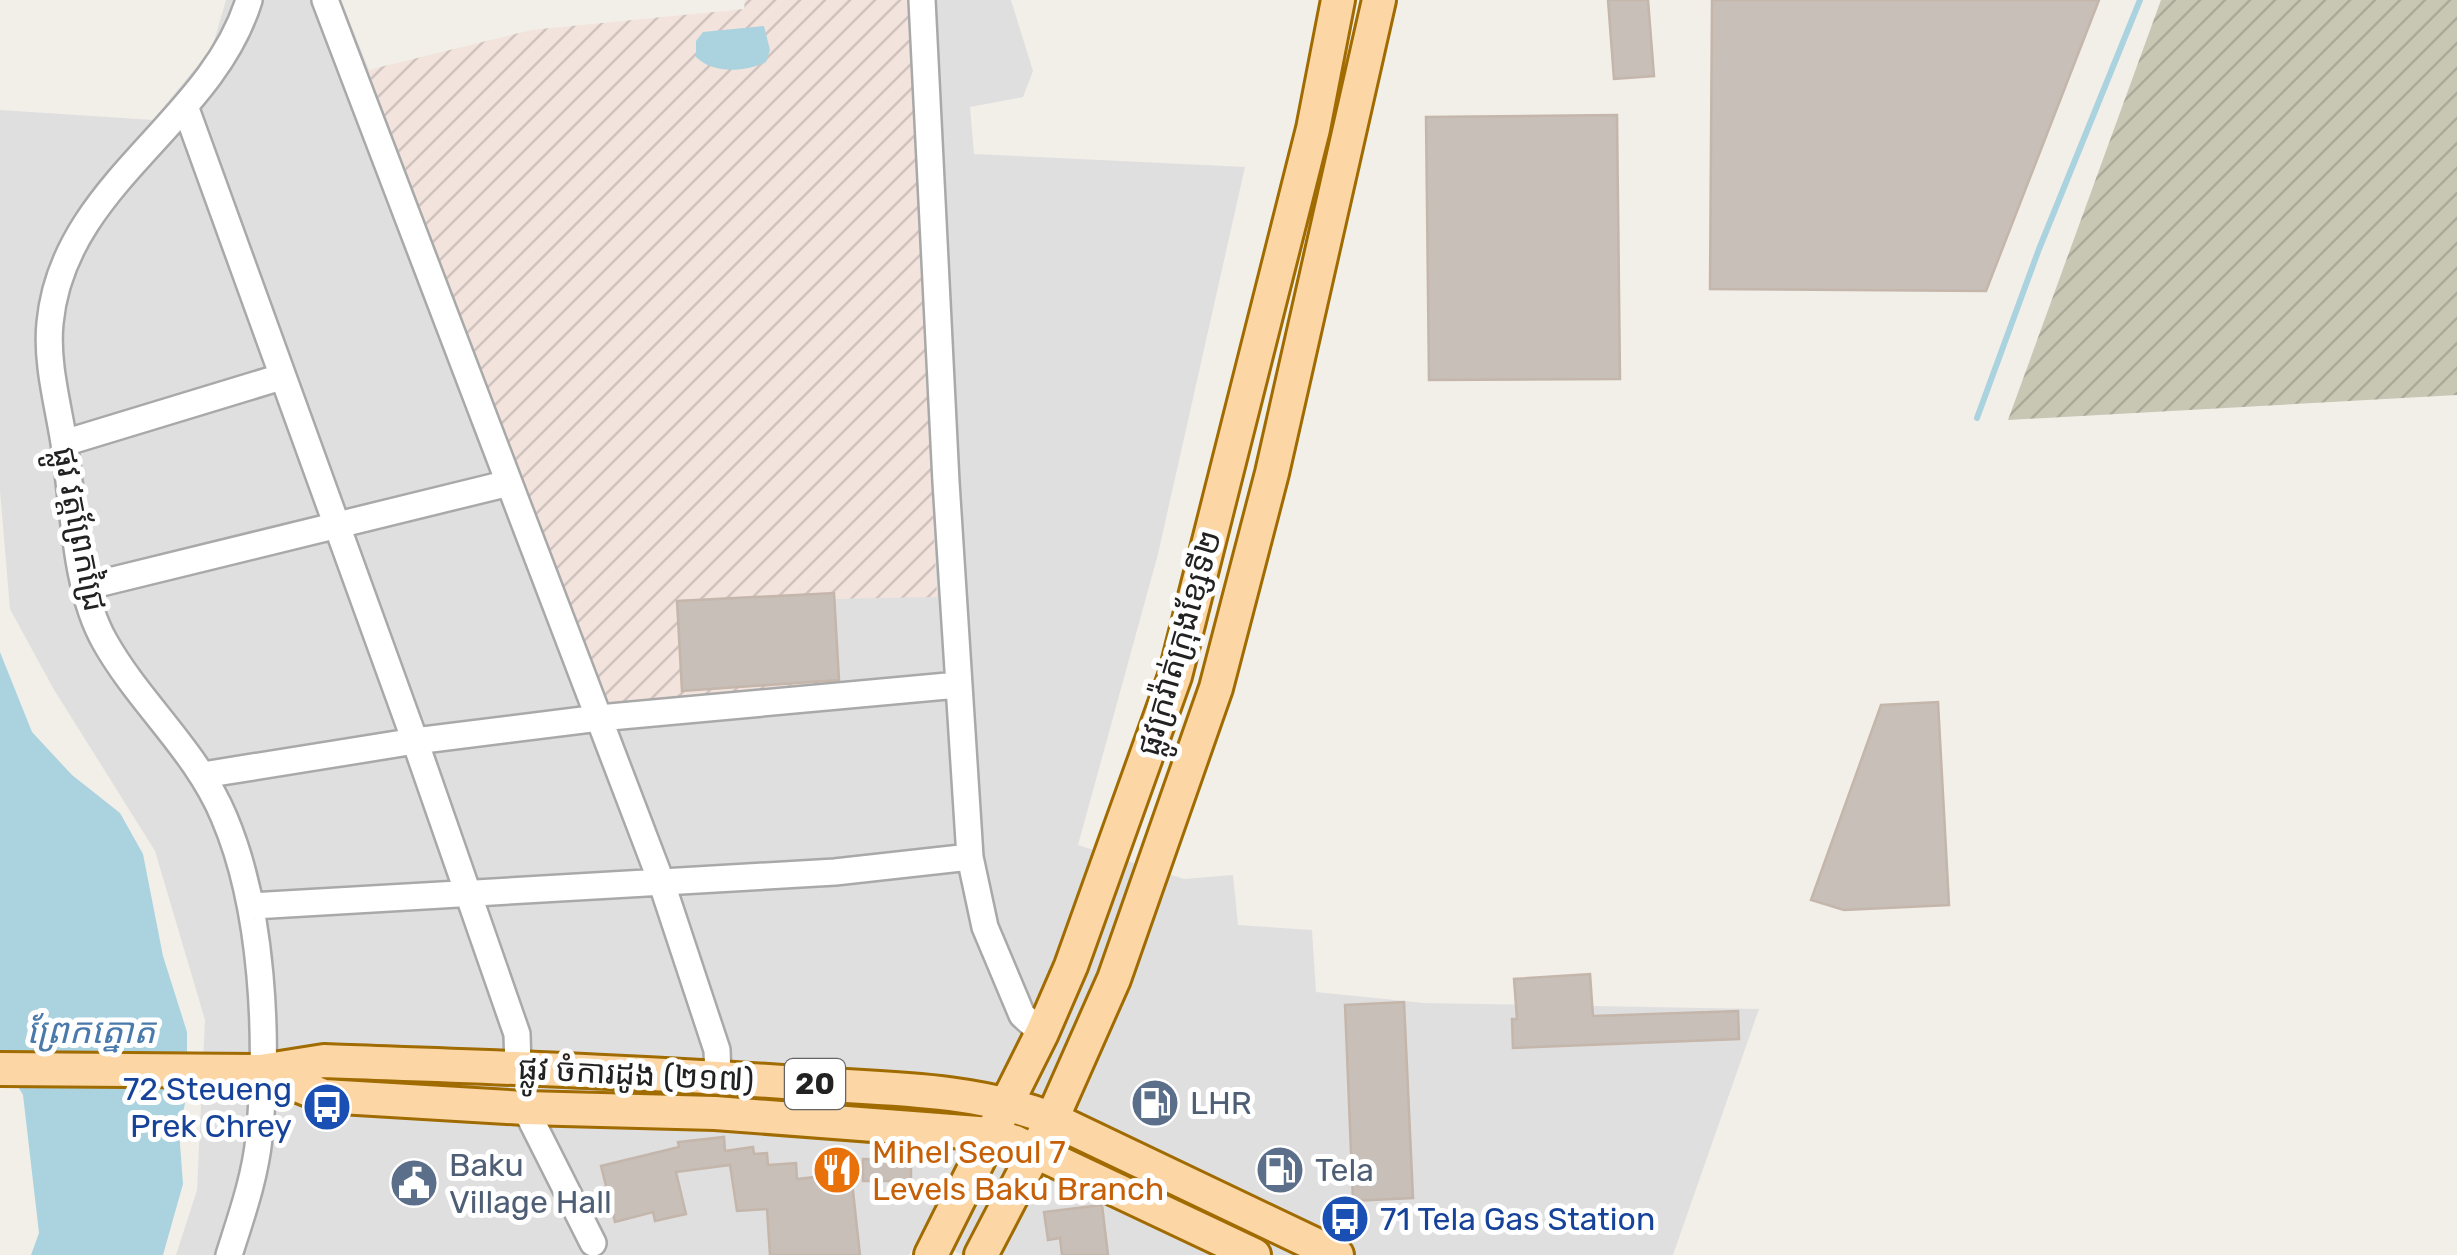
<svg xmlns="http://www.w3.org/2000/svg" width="2457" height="1255" viewBox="0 0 2457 1255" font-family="Rubik,'Noto Sans Khmer',sans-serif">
<defs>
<pattern id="military-furrows" width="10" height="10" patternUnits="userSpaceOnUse" patternTransform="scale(2.5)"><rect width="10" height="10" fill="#f3e3dd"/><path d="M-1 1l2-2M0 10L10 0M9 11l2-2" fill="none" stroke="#d0c2bd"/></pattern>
<pattern id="construction-furrows" width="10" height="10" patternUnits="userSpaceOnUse" patternTransform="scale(2.5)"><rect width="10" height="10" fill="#c7c7b4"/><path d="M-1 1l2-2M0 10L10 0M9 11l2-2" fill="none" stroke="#abab9a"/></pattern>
</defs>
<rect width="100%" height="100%" fill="#f2efe9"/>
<path fill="#e0dfdf" d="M226,0H341L369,70L826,685L820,599L937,596L909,0H1011L1033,71L1023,97L970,107L974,154L1245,167L1158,554L1078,845L1184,879L1233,875L1238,925L1312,930L1316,992L1424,1003L1759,1009L1673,1255H962L920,1234L909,1255H176L197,1190L205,1020L155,851L53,688L10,609L0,491V110L153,120L212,48Z"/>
<path fill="url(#military-furrows)" d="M745,0H909L937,597L821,599L826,686L608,704L368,70L531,30L744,9Z"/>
<path fill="url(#construction-furrows)" d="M2161,0H2457V395L2008,420Z"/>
<path fill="#aad3df" d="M764,26L770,50L766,62C745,72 713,74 696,57V41L703,32Z
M0,652L32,732L72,775L120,813L143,854L163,956L187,1032V1094L179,1131L183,1184L163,1255H31L39,1233L23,1095L0,1056Z"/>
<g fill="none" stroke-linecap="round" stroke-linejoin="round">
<path stroke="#aad3df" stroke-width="6" d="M1977,418L2039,249L2140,0"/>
</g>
<path fill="#c7bfb8" stroke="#c4b6ab" stroke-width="2.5" d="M1608,0H1648L1654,76L1614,79Z
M1712,0H2099L1986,291L1710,289Z
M1617,115L1620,379L1429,380L1426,117Z
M834,593L839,680L682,691L677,601Z
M1938,702L1949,905L1844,910L1811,900L1881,705Z
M1590,974L1593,1016L1738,1011L1739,1039L1513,1048L1512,1019H1517L1514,979Z
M1404,1002L1413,1198L1353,1201L1345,1005Z
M724,1137L725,1151L753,1147L754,1154L767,1153L768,1165L796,1163L797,1179L851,1173L860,1255H770L767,1209L737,1211L730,1165L676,1172L686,1214L655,1221L653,1212L615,1222L601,1166L679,1147L678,1142Z
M863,1159L911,1160V1181H863Z
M1102,1205L1108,1255H1062L1060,1238L1048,1240L1044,1212Z"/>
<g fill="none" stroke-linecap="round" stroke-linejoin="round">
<g stroke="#a9a9a9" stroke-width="30">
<path id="minor" d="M325,0L661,881L717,1050L718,1077
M922,0L946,482L970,857L985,927L1022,1015L1042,1033
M185,106L415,741L517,1034L518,1068
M64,443L281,377
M85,587L509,483
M203,775L415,741L599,718L958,685
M252,906L835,872L970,857
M525,1108L593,1243
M229,1255C241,1217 255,1178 259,1138C269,1039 263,908 224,817C196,750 140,704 105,642C74,588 74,505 64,443C58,404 46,363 50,323C63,184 211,124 249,0"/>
</g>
<g stroke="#a06b00" stroke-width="38">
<path id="major" d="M0,1069L261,1071L324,1061C486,1067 649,1072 811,1084C892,1089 976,1089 1052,1119L1337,1255
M261,1071L324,1096L525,1108L715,1113L991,1134L1015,1142L1254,1255
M931,1255L1042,1033L1071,966L1175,676L1313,129L1338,0
M981,1255L1052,1119L1114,979L1216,688L1272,473L1379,0"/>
</g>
<use href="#minor" stroke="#fff" stroke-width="25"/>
<use href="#major" stroke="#fcd6a4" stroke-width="32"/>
</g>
<defs>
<g id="fuel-disc" transform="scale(2.5)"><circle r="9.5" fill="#5c6f8a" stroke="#fff"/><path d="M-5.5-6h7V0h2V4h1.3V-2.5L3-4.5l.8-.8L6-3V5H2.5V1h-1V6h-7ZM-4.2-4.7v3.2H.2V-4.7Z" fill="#fff"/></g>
<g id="bus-disc" transform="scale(2.5)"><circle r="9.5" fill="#1a4fb4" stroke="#fff"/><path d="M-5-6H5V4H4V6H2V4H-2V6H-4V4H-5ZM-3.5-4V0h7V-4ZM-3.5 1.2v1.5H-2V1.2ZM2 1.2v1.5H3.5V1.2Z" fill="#fff"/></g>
<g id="restaurant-disc" transform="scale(2.5)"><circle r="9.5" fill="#e8710a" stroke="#fff"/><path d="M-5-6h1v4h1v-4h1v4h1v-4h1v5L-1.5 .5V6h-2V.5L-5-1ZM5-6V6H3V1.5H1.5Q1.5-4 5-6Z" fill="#fff"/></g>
<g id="civic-disc" transform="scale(2.5)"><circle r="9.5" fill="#5c6f8a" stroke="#fff"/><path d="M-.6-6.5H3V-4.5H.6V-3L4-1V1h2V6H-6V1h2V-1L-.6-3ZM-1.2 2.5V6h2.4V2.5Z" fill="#fff"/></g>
</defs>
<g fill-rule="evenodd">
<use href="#fuel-disc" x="1155" y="1103"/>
<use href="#bus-disc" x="327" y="1107"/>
<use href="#restaurant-disc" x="837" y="1170"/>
<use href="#fuel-disc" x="1280" y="1170"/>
<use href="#civic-disc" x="414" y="1183"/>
<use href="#bus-disc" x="1345" y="1219"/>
</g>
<g text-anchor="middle" stroke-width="10" stroke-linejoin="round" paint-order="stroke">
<rect fill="#fff" stroke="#646464" stroke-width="2.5" x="785" y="1059" width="60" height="50" rx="8"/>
<g font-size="30" font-weight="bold" fill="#222">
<text x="815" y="1094">20</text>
</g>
<g font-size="32" fill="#222" stroke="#fff">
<text transform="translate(80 529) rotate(79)" y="11">ផ្លូវ វត្តព្រែកជ្រៃ</text>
<text transform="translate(1179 643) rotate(-74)" y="11">ផ្លូវក្រវ៉ាត់ក្រុងខ្សែទី២</text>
<text transform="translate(636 1074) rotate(3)" y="11">ផ្លូវ ចំការដូង (២១៧)</text>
</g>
<g font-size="32" fill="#164399" stroke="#fff" text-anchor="end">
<text x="292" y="1100">72 Steueng<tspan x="292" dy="37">Prek Chrey</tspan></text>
<text x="1380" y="1230" text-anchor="start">71 Tela Gas Station</text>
</g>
<g font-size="32" fill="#4e5e75" stroke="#fff" text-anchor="start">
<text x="1190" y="1114">LHR</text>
<text x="449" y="1176">Baku<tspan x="449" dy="37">Village Hall</tspan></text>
<text x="1315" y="1181">Tela</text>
</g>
<g font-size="32" fill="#c56008" stroke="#fff" text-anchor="start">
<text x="872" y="1163">Mihel Seoul 7<tspan x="872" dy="37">Levels Baku Branch</tspan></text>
</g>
<g font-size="35" font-style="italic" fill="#4a7aab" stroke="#fff">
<text x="91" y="1043">ព្រែកត្នោត</text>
</g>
</g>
</svg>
